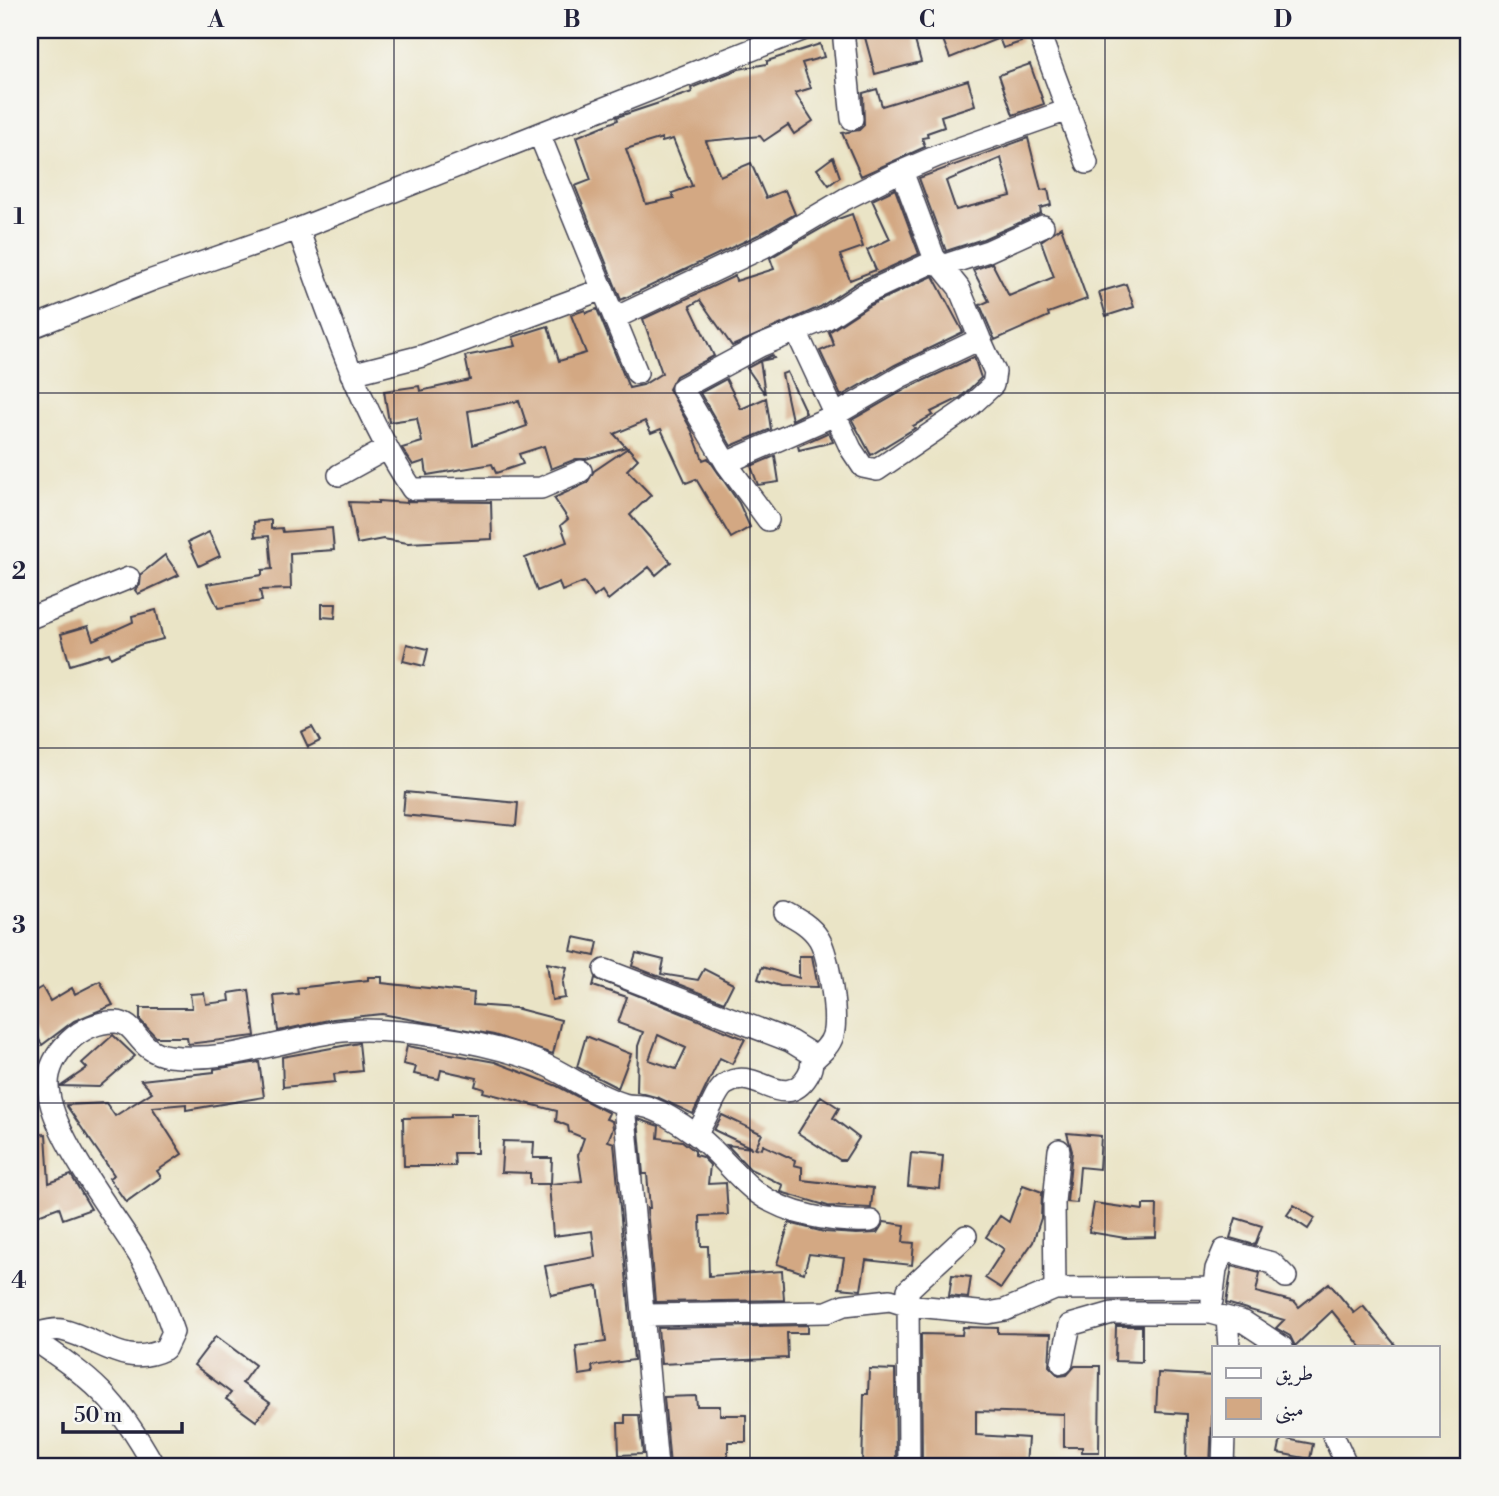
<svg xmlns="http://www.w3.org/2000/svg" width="1499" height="1496" viewBox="0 0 1499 1496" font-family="'Libre Bodoni',Amiri,serif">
<rect width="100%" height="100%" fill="#f6f6f2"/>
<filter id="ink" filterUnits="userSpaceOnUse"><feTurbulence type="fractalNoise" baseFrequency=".0143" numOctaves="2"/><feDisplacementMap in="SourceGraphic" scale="14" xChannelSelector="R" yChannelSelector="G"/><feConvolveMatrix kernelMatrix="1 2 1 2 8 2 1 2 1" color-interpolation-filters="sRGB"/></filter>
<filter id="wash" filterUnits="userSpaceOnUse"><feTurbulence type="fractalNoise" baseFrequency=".00686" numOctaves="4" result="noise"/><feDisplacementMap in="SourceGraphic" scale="28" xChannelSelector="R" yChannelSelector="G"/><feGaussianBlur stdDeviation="1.57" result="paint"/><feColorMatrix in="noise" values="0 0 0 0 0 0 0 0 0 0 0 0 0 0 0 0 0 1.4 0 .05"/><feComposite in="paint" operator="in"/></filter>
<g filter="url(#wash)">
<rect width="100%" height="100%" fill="#eae4c6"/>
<g id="blocks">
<path fill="#d3a883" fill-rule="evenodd" d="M863,30H912L921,62L875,74Z
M959,30L964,37L982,30H1018L1021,42L1003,48L999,38L950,58L942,37Z
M820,44L824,57L802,63L811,88L795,93L813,121L794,134L788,125L764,141L760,136L706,141L720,176L751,163L766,198L785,190L795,214L758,235L621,300L575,186L591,180L576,137L618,120L617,117L692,92L691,88L739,69L767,64V61ZM662,138V142L673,139L692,186L672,193L674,198L646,204L626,149Z
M1030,64L1044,104L1013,115L999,75Z
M968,80L975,105L941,116L944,127L927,133L928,137L922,138L925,147L861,176L842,133L859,130L864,125L863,93L877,89L882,106Z
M1028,138L1041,190L1048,189L1051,205L1040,208L1041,213L983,239L946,251L919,178ZM1001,158L1011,196L956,210L946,181Z
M833,157L840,177L829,185L817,169Z
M895,189L919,254L858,282L820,307L732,346L700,300L690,306L714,356L676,376L669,389L692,431L703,460L708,458L739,503L750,527L731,538L696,479L686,483L661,429L651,433L645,421L614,434L626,447L586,459H576L551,469L544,446L519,454L523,464L496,473L492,464L427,475L425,461L413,465L402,448L422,442L417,418L389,422L384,391L419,386L420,391L470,380L465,356L516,346L513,337L548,326L559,361L586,353L571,315L585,310L586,313L597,309L629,388L643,385L662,373L643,319L735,276L736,281L774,269L770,258L838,219L852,214L863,247L840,255L850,280L876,270L867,250L890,239L872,200ZM519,401L527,426L473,445L468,411Z
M1061,227L1087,299L1048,313L1049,316L995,340L980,305L989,301L973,270L992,263L1009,296L1054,277L1041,241Z
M933,276L963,332L895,365L841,396L820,351L834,345L829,332L870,305Z
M1126,284L1134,307L1106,316L1099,292Z
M772,355L774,358L760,361L765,394L747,368L766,358Z
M974,357L981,378L960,398L931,412L933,415L913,426L915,428L871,455L852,420L908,388Z
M787,372L806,413L792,420L782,374Z
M726,379L741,409L766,398L771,429L731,446L700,393Z
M829,432L833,442L799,450L798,446Z
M628,448L638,459L627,470L651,495L630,515L671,562L656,575L649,567L608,600L602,591L594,597L584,582L562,591L559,582L537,591L525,558L567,542L561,525L568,519L554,498L587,483L594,471Z
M775,456L779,482L758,485L751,466Z
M378,501L407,503V501L491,502L492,539L408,543L383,539L357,544L349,502L378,503Z
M271,520V529L282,528L283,532L332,528L334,550L290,553L291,589L260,590L262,601L218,608L207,584L262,575V570L272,569L269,536L255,537L254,522Z
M209,532L220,556L199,566L188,542Z
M165,555L179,575L138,594L135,590L140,585L141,574Z
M322,604H336L335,618L322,617Z
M156,610L163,639L139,645L111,658L109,653L70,665L61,634L88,626L93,640L133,622L132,616Z
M407,644L428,649L424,666L403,661Z
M312,727L320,741L308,747L301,732Z
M405,792L518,803L516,826L403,815Z
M574,937L598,942L595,956L571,951Z
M636,953L664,960L661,974L698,980L704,969L733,984L724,1002L632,966Z
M799,956H812L818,987L780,986L758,979L762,967L799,978Z
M547,963L567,967L563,983L565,998L552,1000Z
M368,977H382V983L474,993L473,1005L515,1008L561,1020L553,1054L494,1035L382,1014L333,1019L278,1031L274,996L298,994L297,988L368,980Z
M595,978L745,1039L732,1064L720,1058L693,1114L659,1098L637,1092L638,1046L643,1032L618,1023L627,997L593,986ZM658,1035L686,1048L676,1069L649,1060Z
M100,981L113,1005L74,1021L42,1045L30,1024V994L42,987L50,1001L72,988L75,994Z
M249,990L255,1036L188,1044L187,1037H156L140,1020V1008H192L190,994L204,993L206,1004L230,1001L229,993Z
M113,1035L135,1056L99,1087L61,1086L87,1068L82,1063Z
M586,1036L631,1054L618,1088L577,1067Z
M359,1043L362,1071L334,1074L335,1082L283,1087L282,1057Z
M407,1046L495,1062L557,1086L609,1113L606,1119L612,1121L613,1128L608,1141L614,1143L634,1360L592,1366L593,1373L579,1375L576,1346L606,1342L598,1286L551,1295L545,1266L595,1257L592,1231L553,1236L549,1184H530V1173L501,1172L503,1141L534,1142L533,1158H552L551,1184L582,1181L578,1155L584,1138L569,1132L568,1126L556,1121L557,1111L483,1092L484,1089L475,1086L477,1078L441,1070L439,1079L414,1074L416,1067L403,1064Z
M259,1062L264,1097L186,1110V1104L152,1107L182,1154L157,1171L161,1177L126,1202L109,1178L114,1175L66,1105L106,1103L115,1116L152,1092L141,1080L214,1072V1069Z
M821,1096L839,1108L833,1118L859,1138L845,1160H840L798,1133Z
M451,1114H477V1153H454L455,1166H404L403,1118L451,1117Z
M722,1115L762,1134L755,1148L762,1149L763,1145L795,1160L794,1165L802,1167V1180L873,1188L871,1208L828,1206L781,1192L783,1185L750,1169L727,1145L752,1148L714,1130Z
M638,1119L659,1126L658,1138L682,1141L695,1151V1155L702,1157L710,1165L708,1184L726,1183L728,1215L700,1216L701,1246H708L709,1276L782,1271L784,1300L655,1302L647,1208H650L647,1174H643Z
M1067,1133L1101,1136L1099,1169L1080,1167L1077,1203L1067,1202L1072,1151Z
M46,1134L49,1183L71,1175L91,1209L63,1219L59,1207L30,1218V1135Z
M911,1153L943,1156L940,1189L908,1186Z
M1023,1185L1042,1192L1041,1218L1033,1242L1001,1288L985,1278L1004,1249L986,1237L1000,1216L1009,1222Z
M1094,1203L1143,1210V1205H1157L1156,1237L1125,1238L1089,1232Z
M1294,1205L1315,1218L1308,1229L1287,1215Z
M1236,1218L1262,1226L1255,1245L1230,1238Z
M884,1222L905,1225L903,1242L914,1243L912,1265L866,1260L861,1290L839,1288L844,1258L809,1254L804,1273L777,1264L789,1223L824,1232L857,1234L877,1233Z
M1232,1266L1260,1273L1256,1292L1295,1302L1299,1307L1329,1283L1354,1313L1363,1306L1397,1347H1361L1332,1311L1295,1346L1290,1336L1276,1328L1284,1320L1226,1303Z
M952,1275L971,1277L968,1298L949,1296Z
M808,1325V1333H787L788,1358L661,1364L658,1328Z
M1116,1326H1142V1362L1115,1361Z
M963,1327L998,1328V1333L1051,1334L1049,1366L1059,1376L1067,1375L1075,1366H1100L1099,1452H1082V1447H1064V1414L976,1411V1435L1028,1438L1026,1466H922L921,1334L962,1335Z
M216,1336L255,1365L242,1383L270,1403L256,1421L226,1399L231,1393L194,1365Z
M869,1369L895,1370L896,1466H862L864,1394H868Z
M1158,1373L1214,1376L1210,1466H1186L1187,1414L1156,1412Z
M696,1396L697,1406H720V1415H746V1442H728V1459H721V1466H670L664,1397Z
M625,1415H639L643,1454L619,1455L618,1423H625Z
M1281,1438L1313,1444L1310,1459L1278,1453Z"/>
</g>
</g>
<g filter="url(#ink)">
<use href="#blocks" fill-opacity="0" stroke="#403f50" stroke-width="2"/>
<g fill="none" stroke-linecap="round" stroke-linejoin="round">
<g stroke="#403f50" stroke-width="24">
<path id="minor" d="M843,30L852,119
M1038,30L1087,163
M540,136L637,373
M298,229C331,319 359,409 412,489L541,488L581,471
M942,266L988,251L1043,226
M615,318L764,247L845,199L893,175L937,156L1068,110
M30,328L152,280L298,229L802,30
M797,333L851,449L863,467L877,470L968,408L993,385L995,372L980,339L959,288L934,257L902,171
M351,374L422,356L603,289
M726,463L835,415L902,376L980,339
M339,475L386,449
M768,520L726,463L682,388L760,346L826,319L864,294L937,260
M30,618L129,578
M785,912C798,919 811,926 819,939C829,956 838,1016 833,1035C830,1046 821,1053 813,1060
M605,970L790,1041L811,1054C813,1062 812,1068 808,1075C784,1115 755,1064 726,1084C714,1091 708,1121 695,1134
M624,1105L657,1466
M1055,1289L1054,1202L1059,1150
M1212,1301L1216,1269L1224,1250L1272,1263L1286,1277
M646,1315L827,1312L844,1305L890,1300L906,1305L988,1313L1005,1310L1055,1289L1213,1288
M1227,1318L1229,1347
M30,1335C39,1333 53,1328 62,1330C101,1339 124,1369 165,1349L173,1332C165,1308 155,1282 142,1260C116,1216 50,1135 48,1086C47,1053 83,1020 116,1022C138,1023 137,1052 169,1056C226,1063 279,1041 335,1032C388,1024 486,1042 537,1061C566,1073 593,1095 624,1104C629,1106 636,1105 642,1106C657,1108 682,1124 695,1134C717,1150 734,1175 756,1192C787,1215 833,1223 871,1221
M30,1337C93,1379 117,1399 154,1466
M1062,1363L1070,1325L1112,1313H1210L1244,1322L1282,1347
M1333,1435L1347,1466
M909,1466L908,1290L966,1236
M1223,1466L1224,1435"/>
</g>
<use href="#minor" stroke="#fff" stroke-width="21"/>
</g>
</g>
<path fill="none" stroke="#22223b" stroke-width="2" stroke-opacity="0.55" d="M394,30V1466M750,30V1466M1105,30V1466M30,393H1469M30,748H1469M30,1103H1469"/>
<rect width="1499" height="1496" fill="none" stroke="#f6f6f2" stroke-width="77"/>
<rect x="1212" y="1346" width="228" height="91" fill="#f6f6f2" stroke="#a1a1a9" stroke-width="2"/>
<rect x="1226" y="1368" width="35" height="10" fill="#ffffff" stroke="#a1a1a9" stroke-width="2"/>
<text x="1275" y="1380" font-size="21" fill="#22223b">طريق</text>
<rect x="1226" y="1398" width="35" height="21" fill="#d3a883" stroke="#a1a1a9" stroke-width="2"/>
<text x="1275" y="1416" font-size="21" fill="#22223b">مبنى</text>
<path d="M63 1422v10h119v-10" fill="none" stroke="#22223b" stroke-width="3.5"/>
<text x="74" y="1422" font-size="21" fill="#22223b" stroke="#f6f6f2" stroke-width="5" paint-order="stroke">50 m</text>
<rect x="38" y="38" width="1422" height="1420" fill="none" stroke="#22223b" stroke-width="2.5"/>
<g font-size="23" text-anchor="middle" font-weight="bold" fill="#22223b">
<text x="216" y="27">A</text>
<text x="572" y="27">B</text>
<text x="927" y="27">C</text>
<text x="1283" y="27">D</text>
<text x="19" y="224">1</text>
<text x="19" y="579">2</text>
<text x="19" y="933">3</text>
<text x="19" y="1288">4</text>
</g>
</svg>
